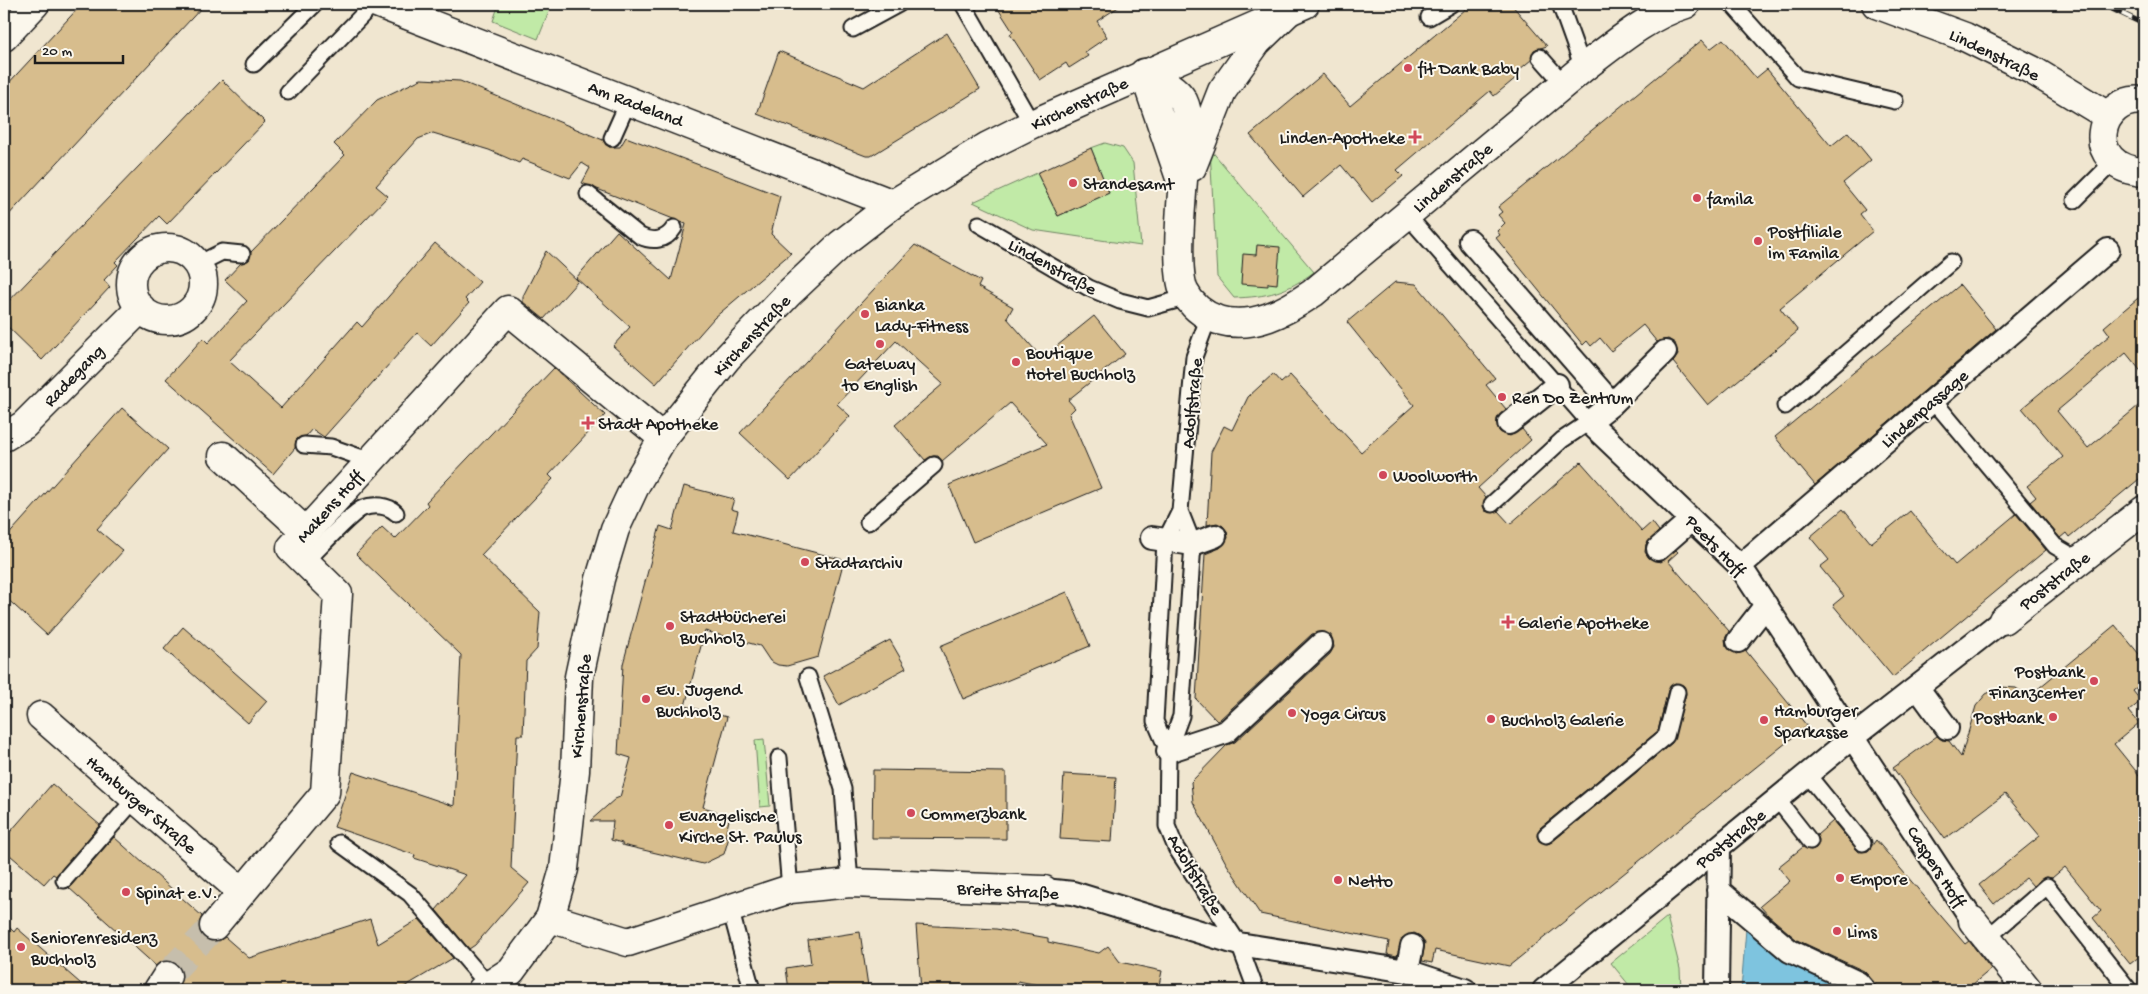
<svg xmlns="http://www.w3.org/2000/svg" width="2148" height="994" viewBox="0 0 2148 994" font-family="'Gochi Hand',sans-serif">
<rect width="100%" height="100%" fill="#f0e6d0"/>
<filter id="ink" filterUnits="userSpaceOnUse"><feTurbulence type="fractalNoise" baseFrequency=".02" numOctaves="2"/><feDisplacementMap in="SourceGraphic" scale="10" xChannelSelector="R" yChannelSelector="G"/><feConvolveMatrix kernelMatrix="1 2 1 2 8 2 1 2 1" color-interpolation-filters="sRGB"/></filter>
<g filter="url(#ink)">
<path fill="#c1eaa7" stroke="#6e8362" d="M499,4H552L538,39L493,21Z
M1105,143L1123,148L1133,163L1141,246L1033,230L973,202L1037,173L1058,216L1109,193L1091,148Z
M1210,149L1314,272C1287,292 1267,297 1234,298L1217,277Z
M764,739L770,806L760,807L755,740Z
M1667,917L1680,969L1681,990H1627L1629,985L1611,963Z"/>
<path fill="#7ec4df" stroke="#578191" d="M1746,929L1794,964L1849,990H1741Z"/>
<path fill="#d7bd8d" stroke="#1c1c1c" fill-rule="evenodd" d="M82,4H205L4,220V88Z
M995,4H1123L1097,21L1107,37L1085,52L1088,56L1069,68L1066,63L1040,80L1010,34L1013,32Z
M1472,4H1511L1547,46L1534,50L1531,60L1514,74L1517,77L1494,96L1490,91L1397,170L1403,176L1372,202L1341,165L1303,197L1250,135L1323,74L1350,106Z
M947,33L980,89L871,156H866L757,114L779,51L864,87Z
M1723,39L1756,78L1767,69L1831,146L1848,132L1871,160L1843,183L1865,210L1860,214L1873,231L1780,308L1798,331L1708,405L1673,362L1678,355L1675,343L1668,339L1657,342L1643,325L1611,351L1600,338L1591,346L1587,341L1583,345L1496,238L1500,235L1497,231L1505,223L1498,215L1502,212L1498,207L1702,40L1710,49Z
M421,79L460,81L603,140L609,147H620L626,137L780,196L771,234L791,253L714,318L656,384L613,346L630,327L576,278L617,231L671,280L686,224L582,183L590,168L582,163L570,178L522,159L519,163L489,150L433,133L418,139L376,186L388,196L229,361L281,408L357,322L362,327L435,243L480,282L465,299L469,303L431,346L417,333L324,437L312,429L306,436L300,437L296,440L295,448L273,474L166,379L203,338L208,343L247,301L225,280L241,263L249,260L251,252L345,155L334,144L377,100Z
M222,80L265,122L167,224L159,216L115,262L118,265L104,280L110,287L42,360L4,323V306Z
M1091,148L1109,193L1058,216L1037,173Z
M915,245L981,281L978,287L1013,307L1007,318L1042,358L1094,316L1125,354L1068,400L1075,408L1069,414L1101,488L973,542L949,485L1047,444L1010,403L942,461L938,456H933L925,460L895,425L943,384L896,341L837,404L850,416L790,480L740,433Z
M1257,245L1280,247L1277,284L1268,283V286L1241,284L1243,254L1256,255Z
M546,251L578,281L544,319L523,302V296Z
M1395,282L1416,284L1495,378L1486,385L1506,409L1497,419L1499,431L1510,436L1522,429L1531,440L1478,488L1486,497L1483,506L1485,511L1494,513L1498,511L1510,524L1581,462L1642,531L1652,522L1659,531L1646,544L1645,552L1649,558L1661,562L1676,550L1678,552L1668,561L1729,631L1725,639L1726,646L1736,654L1746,651L1807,726L1509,966L1435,950L1432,963L1422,961L1425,942L1420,936L1414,933L1402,938L1397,956L1387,954L1389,941L1260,914L1226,863L1193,802L1191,782L1227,745L1235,742L1330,654L1334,647L1331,635L1325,632L1312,634L1219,720L1217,721L1196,699L1205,554L1220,548L1228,538L1227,531L1223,526L1217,523L1207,525L1211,452L1224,426L1232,430L1248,397L1273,374L1281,383L1290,375L1361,452L1414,405L1347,322ZM1675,683L1684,686L1686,694L1672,743L1552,842L1547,844L1539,841L1537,836L1540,828L1658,731L1668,690Z
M1960,285L1996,329L1815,485L1775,437Z
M2144,293V375L2126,353L2057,411L2088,448L2144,401V475L2069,537L2066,533L2060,538L2030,502L2036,497L2027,486L2063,457L2022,408L2110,335L2104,327Z
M554,368L605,415L549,475L553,479L481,555L540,612L537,649L526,661L523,735H517L511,868L529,883L475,945L469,949L436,910L466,875L414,858L415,855L334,827L353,772L454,806L461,655L356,554L382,527L395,539L428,505L426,502Z
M122,408L168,449L97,529L123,551L47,635L4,596V540Z
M684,486L734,499L731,509L738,511L733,531L844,560L818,657L787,666L778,665L770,661L760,646L705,631L685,706L727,717L703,807L716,811L719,817L729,820L725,837H729L724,854L703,864L622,845V843L611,840L613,821H590L615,799L620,797L631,758L618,754L623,664L660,526L672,530Z
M1843,509L1871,543L1910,511L1955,565L2016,514L2046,550L1893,677L1833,605L1844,596L1820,567L1829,560L1810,537Z
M1067,592L1090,646L963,699L940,646Z
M2115,625L2144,660V682L2133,691L2141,701L2129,711L2139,723L2114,744L2144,781V953L2130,964L2093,918L2101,911L2065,867L2052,878L2045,877L2033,886L2026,878L1994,904L1979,885L2040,836L2005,794L1945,839L1893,768L1937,736L1942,740L1949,741L1961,757L1976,706L1986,694L2001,687L2016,688L2028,697Z
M183,627L267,701L248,723L164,649Z
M890,640L906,668L839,705L823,676Z
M873,770L1006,772V839L872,838Z
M1064,774L1116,777L1112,842L1060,839Z
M52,784L100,825L56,876L53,874L44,884L4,850V839Z
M1833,821L1859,852L1868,851L1876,840L1965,944L1969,941L1991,969L1966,990H1877L1874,982L1864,971L1797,940L1768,915L1760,906L1790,881L1778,867L1803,847L1811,850L1816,848L1819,840L1817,835Z
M114,837L202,916L199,924V931L204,938L212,941H219L225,937L249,958L370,919L378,944L419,919L453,958L399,990H180L178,988L183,976L181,968L176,963L167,960L156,966L69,888Z
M4,922L14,932L17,928L88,990H4Z
M916,925L996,929L1048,938V942L1099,953L1108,946L1120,962L1162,971L1158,990H1064L1018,981L1016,990H921Z
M860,932L868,986L842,990H789L786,968L811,964L808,940Z"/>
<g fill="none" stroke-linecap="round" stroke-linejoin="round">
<path stroke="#c6beac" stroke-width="28" stroke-dasharray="28 14" stroke-linecap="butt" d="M167,976L214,926"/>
<g stroke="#1c1c1c" stroke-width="19">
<path id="service" d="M963,4L1032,124
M1560,4L1583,68
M1732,4L1798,78L1895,101
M1429,17L1451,4
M853,29L899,4
M1540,57L1564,84
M254,64L315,4
M288,92L373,4
M612,138L629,100
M588,194L640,236C652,242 666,241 674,228
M2075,200L2113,162
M1407,215L1589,422L1562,440L1492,504
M979,224L1089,288L1120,301L1148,308L1188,297
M198,264L222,252L242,254
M1933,400L2055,546L2079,560
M1785,406L1951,262
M304,445L331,447L371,461
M1180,511L1193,544L1181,716L1168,751L1167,826L1176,848L1239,944L1256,990
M868,522L934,465
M305,562C316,552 352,512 363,508C373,504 388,505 396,513
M808,677L843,789L850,883
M1168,751L1155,721L1165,541L1180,511L1194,357L1209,316
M779,758L790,889
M1807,774L1863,843
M1777,799L1810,841
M1546,835L1666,736L1677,692
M339,843L410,894L489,986
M64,880L135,799
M730,908L752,990
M1987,938L2047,886L2129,990"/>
</g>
<g stroke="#1c1c1c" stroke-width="26">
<path id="pedestrian" d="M1470,241L1612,404
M1665,352L1612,404L1589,422L1740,566L1973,921
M1509,423L1557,385
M1152,538L1193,544L1215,536
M1658,549L1691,520
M1740,566L2108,250
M1738,641L1766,605
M1917,687L1947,728
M1168,751L1226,732L1321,644
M1044,890L1073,893L1239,944L1407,971L1465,990
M1718,890L1790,951L1858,983L1864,990
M1407,971L1412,946
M1544,990L1853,737L2003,620
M1717,990L1719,847"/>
</g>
<g stroke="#1c1c1c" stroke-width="31">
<path id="minor" d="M379,4L893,204
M1876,4L1965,37L2032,70L2108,116
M4,37L35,4
M1144,73C1159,79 1180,89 1185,105C1189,117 1187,131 1186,143C1184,176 1173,265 1184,291C1191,305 1203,315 1218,320C1253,330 1285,312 1313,293L1583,68C1615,44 1647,16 1686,4
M1144,73L1180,178
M2144,101C2098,94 2080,168 2144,172
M1192,167L1222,91L1257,42L1288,12
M131 284a36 36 0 1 1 72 0a36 36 0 1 1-72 0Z
M4,437L24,425L141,308
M223,456L306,532
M2003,620L2144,510
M41,716L242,892
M550,918L628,942L790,889L850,883L1044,890
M1973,921L2028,990
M214,926L325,793L338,594L291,548L508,310L663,438
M158,990L167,976"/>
</g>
<g stroke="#1c1c1c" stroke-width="31">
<path id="secondary" d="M482,990L511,971L550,918L564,869L575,771L579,677L600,579L615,529L636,484L663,438L727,358L788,294L841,244L893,204L988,146L1032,124L1305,4"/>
</g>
<use href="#service" stroke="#fbf7ec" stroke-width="15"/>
<use href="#pedestrian" stroke="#fbf7ec" stroke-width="22"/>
<use href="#minor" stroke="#fbf7ec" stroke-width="28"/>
<use href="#secondary" stroke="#fbf7ec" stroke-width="28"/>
<g stroke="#1c1c1c" stroke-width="5.5">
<path id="rail" d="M2102,4L2144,24"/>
</g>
<use href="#rail" stroke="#fbf7ec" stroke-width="4" stroke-dasharray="11" stroke-linecap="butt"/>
</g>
</g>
<g fill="#d1495b" stroke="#fbf7ec" stroke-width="2">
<circle cx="1408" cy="68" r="5"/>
<path d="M1412.5 129.5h5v5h5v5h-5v5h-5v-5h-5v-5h5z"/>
<circle cx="1073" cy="183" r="5"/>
<circle cx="1697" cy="198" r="5"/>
<circle cx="1758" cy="241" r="5"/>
<circle cx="865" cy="314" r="5"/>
<circle cx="880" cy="344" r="5"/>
<circle cx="1016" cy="362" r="5"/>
<circle cx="1502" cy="397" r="5"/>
<path d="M585.5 415.5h5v5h5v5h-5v5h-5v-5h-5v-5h5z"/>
<circle cx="1383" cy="475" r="5"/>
<circle cx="805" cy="562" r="5"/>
<path d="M1505.5 614.5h5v5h5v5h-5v5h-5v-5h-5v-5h5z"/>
<circle cx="670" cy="626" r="5"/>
<circle cx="2094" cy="681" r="5"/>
<circle cx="646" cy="699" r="5"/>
<circle cx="1292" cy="713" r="5"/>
<circle cx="2053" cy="717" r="5"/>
<circle cx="1491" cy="719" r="5"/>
<circle cx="1764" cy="720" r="5"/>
<circle cx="911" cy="813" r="5"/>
<circle cx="669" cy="825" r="5"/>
<circle cx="1840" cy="878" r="5"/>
<circle cx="1338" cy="880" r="5"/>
<circle cx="126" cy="892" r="5"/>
<circle cx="1837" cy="931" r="5"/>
<circle cx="21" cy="947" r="5"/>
</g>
<g text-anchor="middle" stroke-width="4" stroke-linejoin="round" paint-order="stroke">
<g font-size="18" fill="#1c1c1c" stroke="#fbf7ec">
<text transform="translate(1995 54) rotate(26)" y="6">Lindenstraße</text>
<text transform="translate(636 103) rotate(21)" y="6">Am Radeland</text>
<text transform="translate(1079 103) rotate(-25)" y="6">Kirchenstraße</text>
<text transform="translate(1452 177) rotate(-40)" y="6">Lindenstraße</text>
<text transform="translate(1053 266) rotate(29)" y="6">Lindenstraße</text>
<text transform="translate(751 335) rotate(-47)" y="6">Kirchenstraße</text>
<text transform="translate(73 375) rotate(-46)" y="6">Radegang</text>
<text transform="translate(1191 403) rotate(-84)" y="6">Adolfstraße</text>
<text transform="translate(1924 408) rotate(-41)" y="6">Lindenpassage</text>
<text transform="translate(329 506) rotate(-48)" y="6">Makens Hoff</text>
<text transform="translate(1716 545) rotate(46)" y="6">Peets Hoff</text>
<text transform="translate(2054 580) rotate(-38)" y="6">Poststraße</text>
<text transform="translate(580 706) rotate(-85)" y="6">Kirchenstraße</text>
<text transform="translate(142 804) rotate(41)" y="6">Hamburger Straße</text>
<text transform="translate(1730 838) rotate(-39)" y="6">Poststraße</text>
<text transform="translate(1937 866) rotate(57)" y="6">Caspers Hoff</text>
<text transform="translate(1196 874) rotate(59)" y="6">Adolfstraße</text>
<text transform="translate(1008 890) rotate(3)" y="6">Breite Straße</text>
</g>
<g font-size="18" fill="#1c1c1c" stroke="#fbf7ec" text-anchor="start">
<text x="1418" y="74">fit Dank Baby</text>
<text x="1405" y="143" text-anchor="end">Linden-Apotheke</text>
<text x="1083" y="189">Standesamt</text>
<text x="1707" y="204">famila</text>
<text x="1768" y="237">Postfiliale<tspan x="1768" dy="21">im Famila</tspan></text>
<text x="875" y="310">Bianka<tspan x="875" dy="21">Lady-Fitness</tspan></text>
<text x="1026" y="358">Boutique<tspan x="1026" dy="21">Hotel Buchholz</tspan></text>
<text x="880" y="369" text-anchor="middle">Gateway<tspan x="880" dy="21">to English</tspan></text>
<text x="1512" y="403">Ren Do Zentrum</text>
<text x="598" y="429">Stadt Apotheke</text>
<text x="1393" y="481">Woolworth</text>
<text x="815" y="568">Stadtarchiv</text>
<text x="680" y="622">Stadtbücherei<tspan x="680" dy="21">Buchholz</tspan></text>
<text x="1518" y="628">Galerie Apotheke</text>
<text x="2084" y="677" text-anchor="end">Postbank<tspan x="2084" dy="21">Finanzcenter</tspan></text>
<text x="656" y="695">Ev. Jugend<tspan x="656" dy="21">Buchholz</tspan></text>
<text x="1774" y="716">Hamburger<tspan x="1774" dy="21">Sparkasse</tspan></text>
<text x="1302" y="719">Yoga Circus</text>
<text x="2043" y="723" text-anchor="end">Postbank</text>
<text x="1501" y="725">Buchholz Galerie</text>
<text x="921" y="819">Commerzbank</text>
<text x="679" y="821">Evangelische<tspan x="679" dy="21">Kirche St. Paulus</tspan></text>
<text x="1850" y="884">Empore</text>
<text x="1348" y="886">Netto</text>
<text x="136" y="898">Spinat e.V.</text>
<text x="1847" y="937">Lims</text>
<text x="31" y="943">Seniorenresidenz<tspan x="31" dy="21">Buchholz</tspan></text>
</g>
</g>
<rect width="2148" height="994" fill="none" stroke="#fbf7ec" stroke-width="20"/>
<rect x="10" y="10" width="2128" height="974" fill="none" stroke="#1c1c1c" stroke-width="2" filter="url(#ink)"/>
<path d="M35 55v8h88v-8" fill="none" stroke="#1c1c1c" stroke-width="2.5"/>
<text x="42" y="55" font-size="15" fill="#1c1c1c" stroke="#fbf7ec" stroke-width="4" paint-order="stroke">20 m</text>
</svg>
